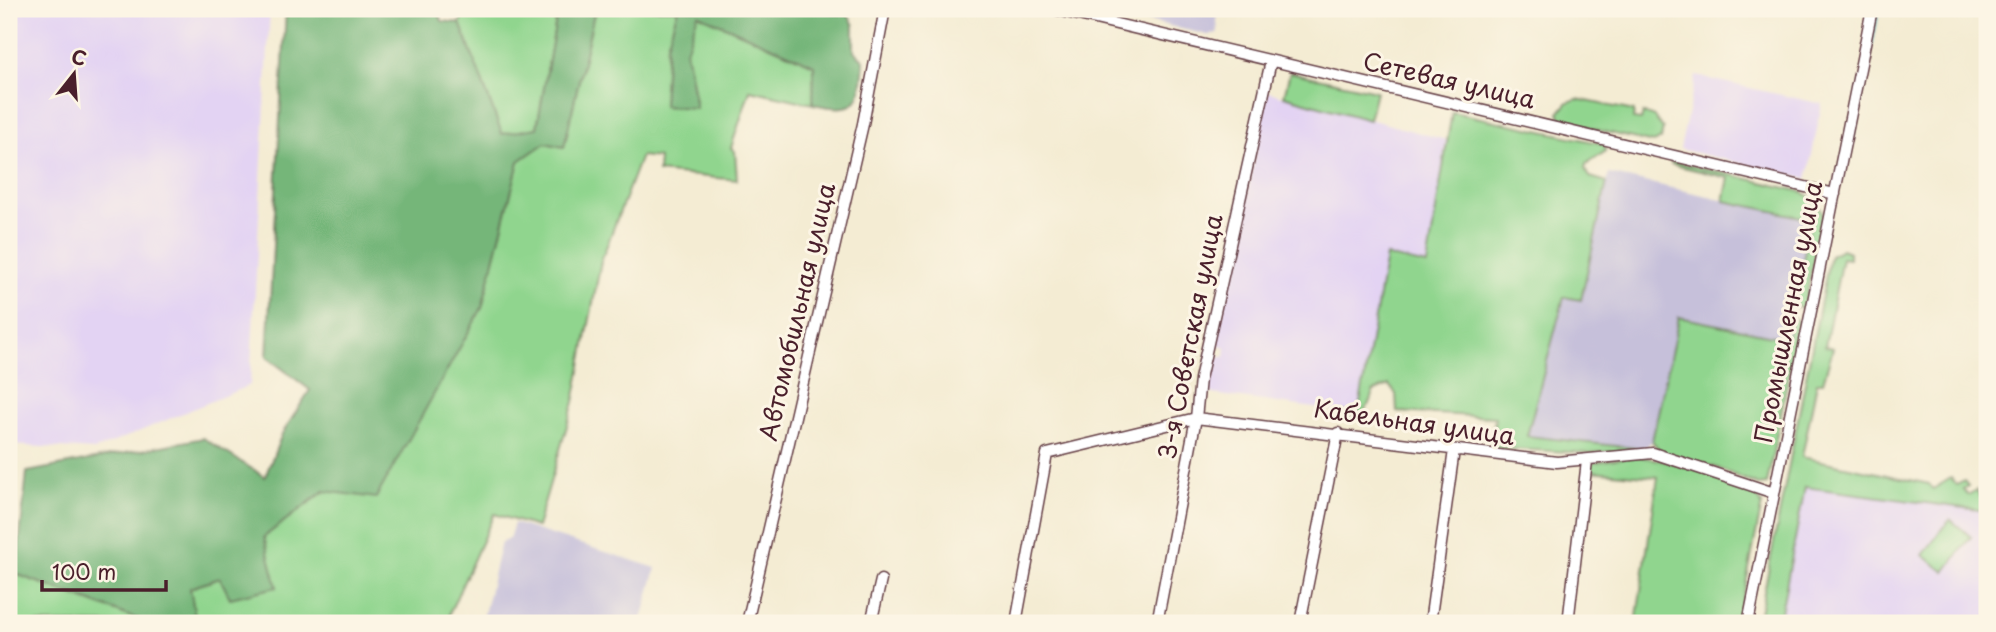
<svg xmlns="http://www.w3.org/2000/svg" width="1996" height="632" viewBox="0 0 1996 632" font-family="'Playpen Sans',sans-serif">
<rect width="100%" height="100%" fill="#fcf5e5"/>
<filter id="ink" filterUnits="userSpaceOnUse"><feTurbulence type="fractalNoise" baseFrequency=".0143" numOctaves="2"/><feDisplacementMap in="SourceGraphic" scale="14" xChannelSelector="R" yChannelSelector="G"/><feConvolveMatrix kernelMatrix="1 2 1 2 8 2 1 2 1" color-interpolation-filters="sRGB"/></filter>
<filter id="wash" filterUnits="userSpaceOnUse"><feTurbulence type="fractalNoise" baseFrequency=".00686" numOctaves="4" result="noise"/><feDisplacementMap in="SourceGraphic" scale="28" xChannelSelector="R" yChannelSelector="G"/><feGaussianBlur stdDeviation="1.57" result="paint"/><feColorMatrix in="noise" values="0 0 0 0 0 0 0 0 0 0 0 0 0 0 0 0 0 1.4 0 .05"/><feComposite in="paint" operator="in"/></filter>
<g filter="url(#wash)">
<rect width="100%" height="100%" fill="#f4ecd3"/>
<path fill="#e3d3f3" d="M9,9H270L250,385L95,450L9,445Z
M1696,76L1822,104L1807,179L1680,149Z
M1268,92L1446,140L1427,265L1386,256L1358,414L1213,394L1207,389L1211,361L1216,356L1225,357L1226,348L1219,345L1216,339L1219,321L1222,318Z
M1805,486L1987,511V623H1779Z"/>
<path fill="#c6c0da" d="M1098,9H1216L1218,33L1208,35Z
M1609,174L1811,219L1788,339L1679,317L1652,441L1644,448L1527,436L1564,297L1581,300Z
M514,523L656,568L641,623H482L501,542L509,539Z"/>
<path fill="#90d58e" stroke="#6d7a5c" stroke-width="2" d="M465,9H558L537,128L502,134L460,23Z
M595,9H678L667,45L663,106L696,107L686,51L697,14L814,65L813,104L750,90L731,148L735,151L737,180L658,172L659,158L641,156L601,261L574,402L537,527L494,514L450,612V623H190L196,622L190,588L220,578L276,586L263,537L325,491L482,308L519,161L545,143L564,147Z
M1290,72L1376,91L1369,120L1284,96Z
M1577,99L1634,111L1633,119L1641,120L1643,113L1654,117L1663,128L1661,139L1653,143L1564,122L1559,113L1568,102Z
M1452,112L1604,144L1606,151L1586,164L1585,169L1590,177L1607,182L1581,300L1564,297L1527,436L1643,449L1589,453L1491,448L1495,417L1397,412L1396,394L1389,385L1373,392C1367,412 1364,418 1342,418V412L1358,414L1386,256L1427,265Z
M1673,161L1803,192L1816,201L1823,212L1804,308L1794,306L1811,219L1724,201L1729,178L1671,164Z
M1842,249L1849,252V259L1842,258L1825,346L1833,348L1823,382H1817L1802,457L1929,484L1933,489L1951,478L1957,485L1964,481L1968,486L1963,489L1968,495L1976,490L1980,496L1987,492V511L1805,487L1779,623H1758L1830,255Z
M1679,317L1787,339L1792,317L1799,322L1767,484L1758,485L1717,468L1661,452L1652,441Z
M1634,456C1662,459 1750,478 1762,504L1738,623H1636L1658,477L1590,471V463Z
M1950,519L1971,537L1945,572L1923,555Z
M9,574H16L148,623H9Z"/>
<path fill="#74b679" stroke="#5f6a52" stroke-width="2" d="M286,9H437L442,21L460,23L502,134L537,128L558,9H595L564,147L545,143L519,161L482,308L376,498L324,491L264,537L277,587L230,598L220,578L190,588L196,622L148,623L16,574L27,472L203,438L265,477L282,434L310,390L267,357Z
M678,9H823L835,14L848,15L854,25V51L864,60C861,104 859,114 813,104L814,65L698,14L686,51L696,108L663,106L667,45Z"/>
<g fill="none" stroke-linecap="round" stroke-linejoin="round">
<path stroke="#4db9c8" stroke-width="2.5" d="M1849,157L1879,9"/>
</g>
</g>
<g filter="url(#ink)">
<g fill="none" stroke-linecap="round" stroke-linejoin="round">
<g stroke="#643e44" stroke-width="13">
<path id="minor" d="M1053,9L1835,194
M747,623L863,124L885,9
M871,623L881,580
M1016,623L1047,454L1196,418L1557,462L1653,453L1774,493
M1157,623L1196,418L1200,379L1271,61
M1300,623L1338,433
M1430,623L1454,450
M1568,623L1587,461
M1748,623L1872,9"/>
</g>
<use href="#minor" stroke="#fff" stroke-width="10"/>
</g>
</g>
<g text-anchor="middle" stroke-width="6" stroke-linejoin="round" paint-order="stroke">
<g font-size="24" fill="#4a1f2b" stroke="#fcf5e5">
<text transform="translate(1449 81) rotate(13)" y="8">Сетевая улица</text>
<text transform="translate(798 312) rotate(-77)" y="8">Автомобильная улица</text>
<text transform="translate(1789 312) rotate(-79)" y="8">Промышленная улица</text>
<text transform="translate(1191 337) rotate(-79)" y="8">3-я Советская улица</text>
<text transform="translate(1414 423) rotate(8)" y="8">Кабельная улица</text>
</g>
</g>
<rect width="1996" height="632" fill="none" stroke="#fcf5e5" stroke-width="35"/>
<g transform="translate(74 74) rotate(17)" stroke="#fcf5e5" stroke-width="5" paint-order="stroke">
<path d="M0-5L12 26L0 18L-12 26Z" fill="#4a1f2b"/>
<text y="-10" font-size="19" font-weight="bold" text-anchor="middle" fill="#4a1f2b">С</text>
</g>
<path d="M42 580v10h124v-10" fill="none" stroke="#4a1f2b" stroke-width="3.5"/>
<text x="52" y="580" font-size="21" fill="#4a1f2b" stroke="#fcf5e5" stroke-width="5" paint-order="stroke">100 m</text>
</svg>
